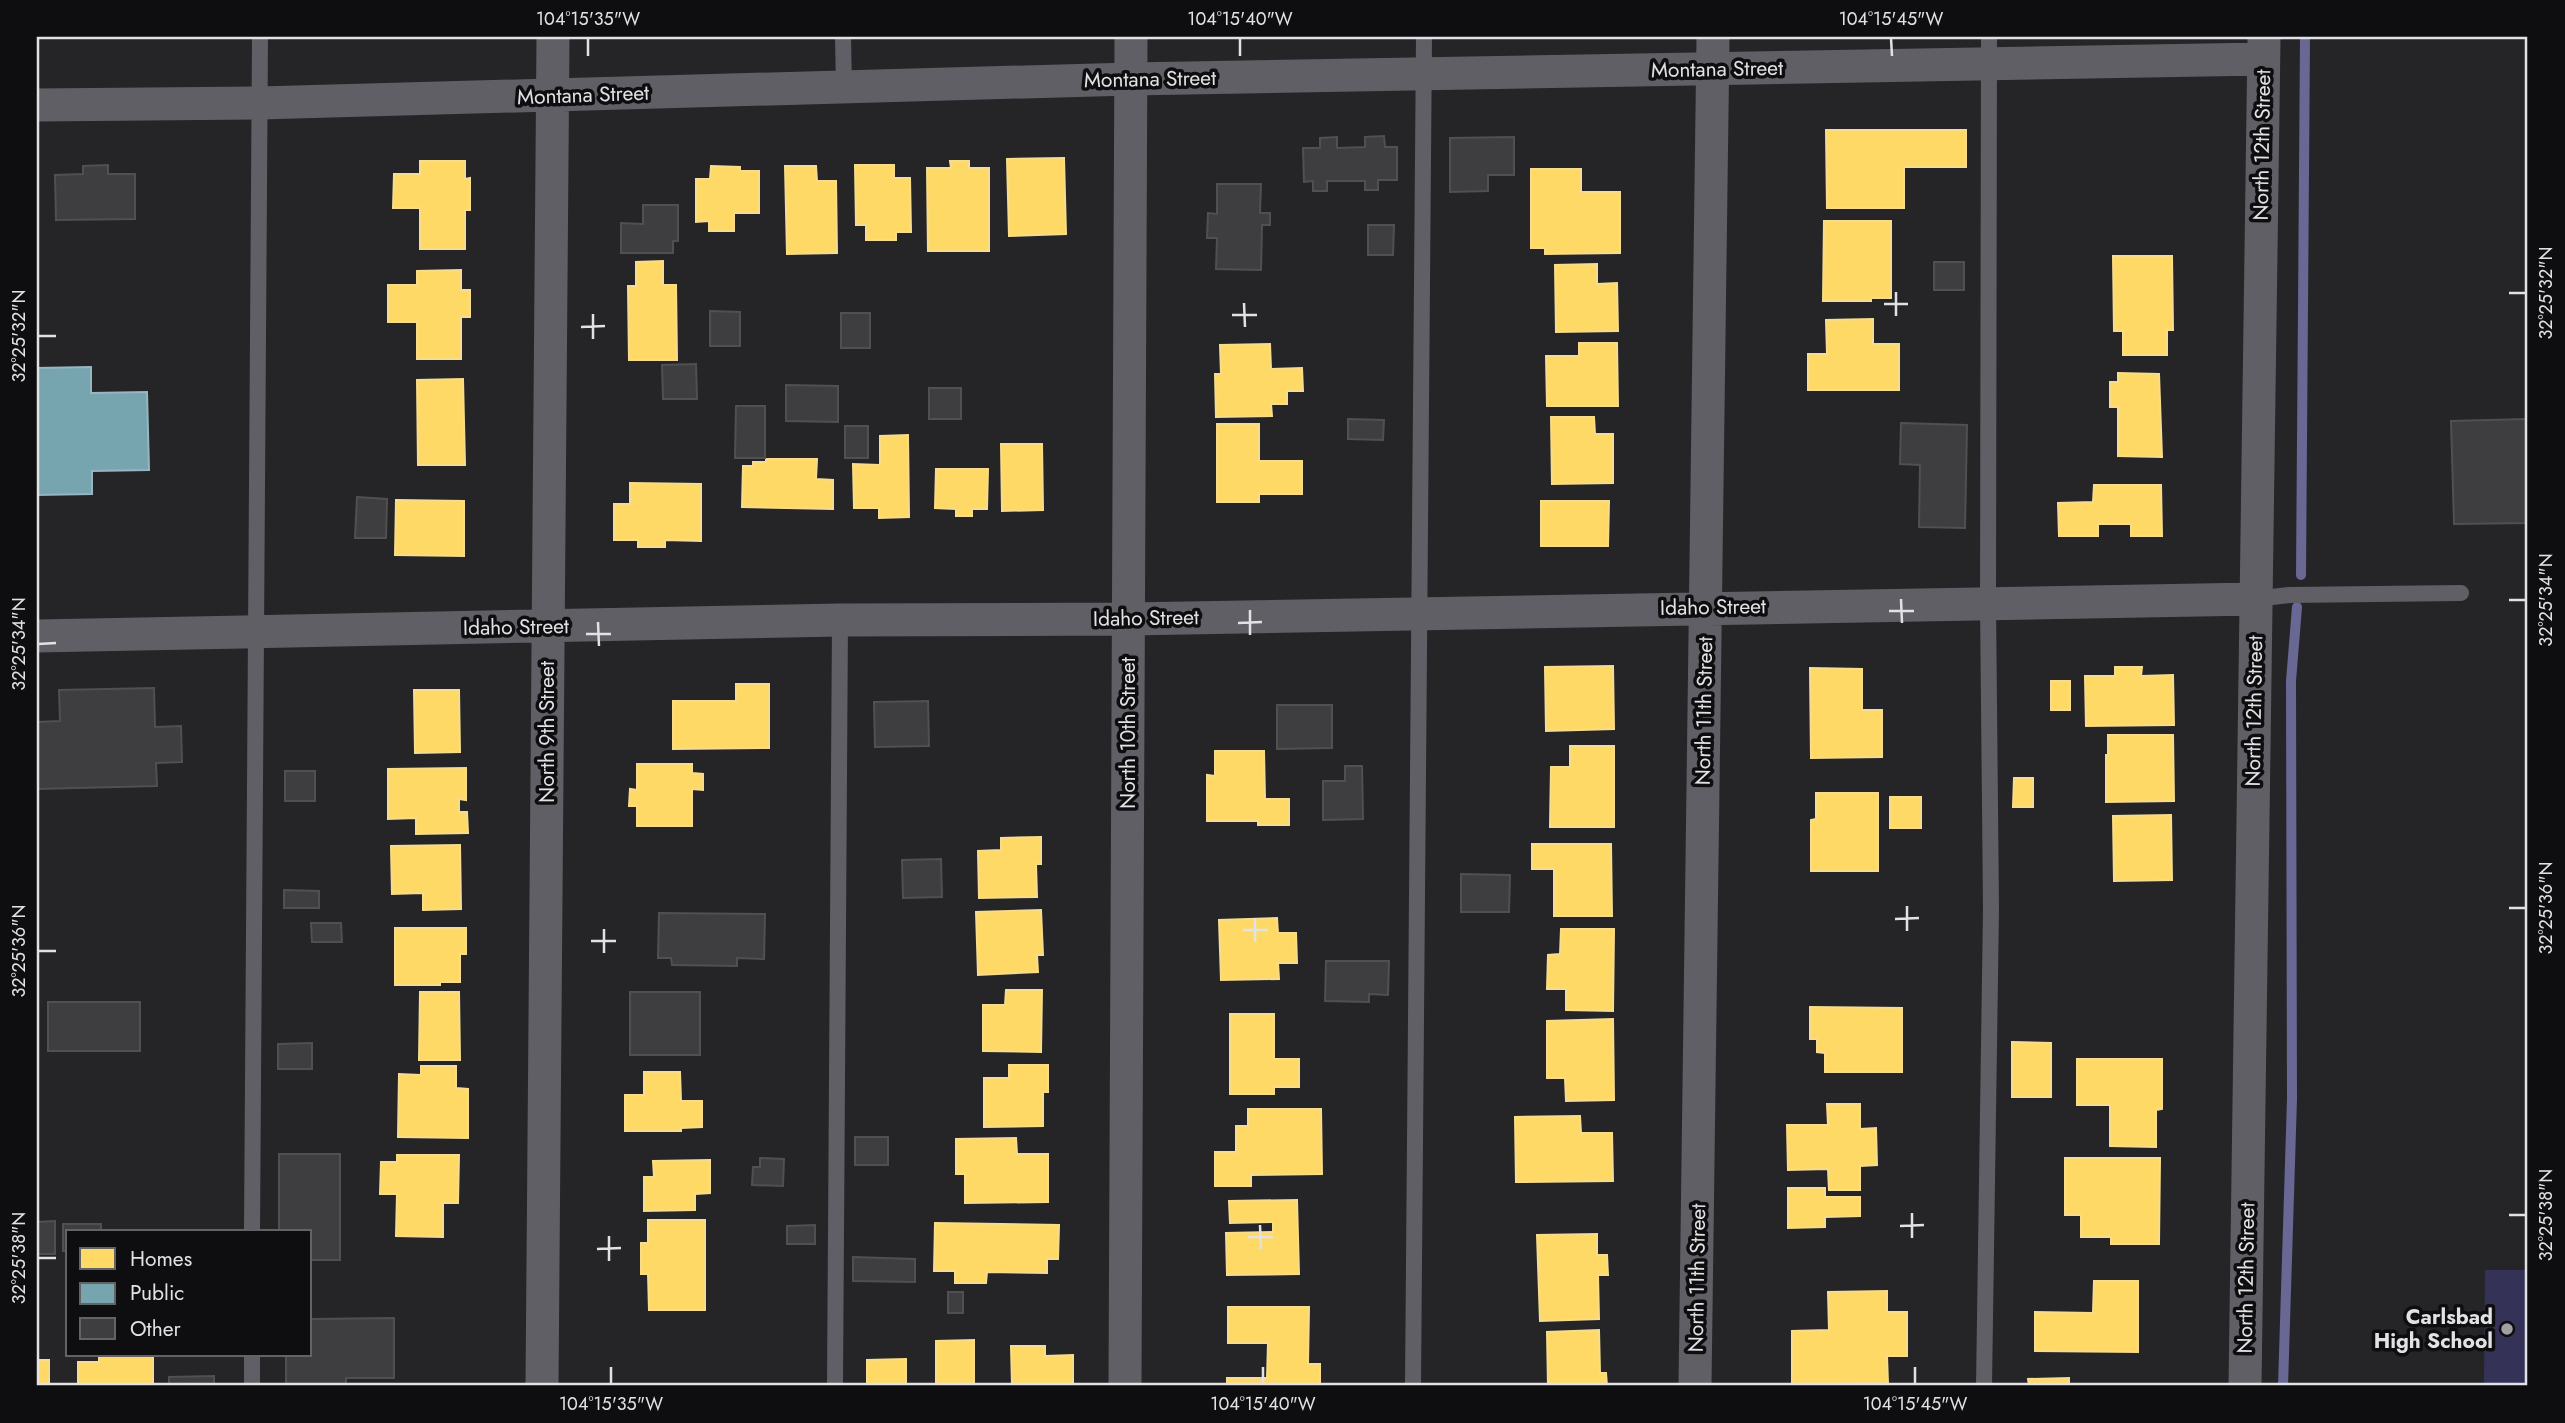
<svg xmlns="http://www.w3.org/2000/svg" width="2565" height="1423" viewBox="0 0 2565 1423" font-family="Jost,sans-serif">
<rect width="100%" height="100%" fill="#252528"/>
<path fill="#353258" d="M2485,1270H2528V1386H2484Z"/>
<path fill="#ffd966" stroke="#f6dc8c" stroke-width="2" d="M1826,130H1966V167H1904V208H1827Z
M1064,158L1066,234L1009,236L1007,159Z
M420,161H465V179L470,178V210H465V249H420V208H393L394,174H420Z
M950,161H969V168H989V251H928L927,168H951Z
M855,165H894V178H910L911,232H896V240H866V225H856Z
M711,166L740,167V171H759V213H734V231H709V221L696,222V179H710Z
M785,166H816L817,181H836L837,253L787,254Z
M1531,169H1581V192H1620V253L1545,254V248H1531Z
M1824,221H1891V298H1871V301H1823Z
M2113,256H2172L2173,330H2167V355H2123V331H2114Z
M663,261V285H676L677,360H629L628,286H636V262Z
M1597,264V284L1617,283L1618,331L1556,332L1555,265Z
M461,270V290H470V317H461V359H417V322H388V285H417V271Z
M1873,319V344H1899V390H1808V354H1827L1826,320Z
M1579,343H1617L1618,406H1547L1546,356H1579Z
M1270,344L1271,369L1302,368L1303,391H1287V404H1271L1272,416L1216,417L1215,374H1221L1220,345Z
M2118,373L2159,374L2162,457L2118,456V407H2110V382H2118Z
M463,379L465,465H418L417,380Z
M1551,417H1594L1595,434H1613V483L1552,484Z
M1217,424H1259V461H1302V494H1259V502H1217Z
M908,435L909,517L879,518V508H854L853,464L880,465V436Z
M1001,444H1042L1043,510L1002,511Z
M766,459H817L816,479L833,480V509L742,507L743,466H753V462H766Z
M936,469H988L987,509H972V516H956V509L935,508Z
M630,483L701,484V541L665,540V547H638V540H614V504H630Z
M2094,485H2161L2162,536H2131V524H2098V536H2059L2058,503L2093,502Z
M396,500L464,501V556L395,555Z
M1541,501H1609L1608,546H1541Z
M1613,666L1614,729L1546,731L1545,667Z
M2115,667H2142L2141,676L2173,675L2174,725L2086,726L2085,676H2115Z
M1810,668L1862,669V710H1882V757L1811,758Z
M2051,681H2070V710H2051Z
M736,684H769V748L673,749V701H736Z
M414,690H459L460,752L415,753Z
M2108,735H2173L2174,801L2106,802V755H2108Z
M1570,746H1614V827H1550L1551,767H1570Z
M1215,751H1264L1265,799H1289V825H1258V821H1207V775L1215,776Z
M637,764H692V773L703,774V790L692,789V826H637V806H629L630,789L637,790Z
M466,768V800L459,799V812H467L468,833L416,834V818L388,819V769Z
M2014,778H2033V807H2013Z
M1816,793H1878V871H1811V820L1816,819Z
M1890,797H1921V828H1890Z
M2171,815L2172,880L2114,881L2113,816Z
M1041,837V864H1036L1037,897L979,898L978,851L1001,850V838Z
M1532,844H1611L1612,916H1554V869H1532Z
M460,845L461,909L423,910V893L392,894L391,846Z
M1041,910L1043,955H1037L1038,972L978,975L976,912Z
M1277,918L1278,933H1296L1297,963H1278L1279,979L1221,980L1219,920Z
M395,928H466V954H460V982H440V985H395Z
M1561,929H1614L1613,1011L1566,1010V989H1547L1548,955L1560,954Z
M1006,990H1042L1041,1052L983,1051V1005H1005Z
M420,992H459L460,1060H419Z
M1810,1007L1902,1008V1072H1825V1053L1817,1052V1039H1810Z
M1230,1014H1274V1059H1299V1087H1274V1094H1230Z
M1613,1019L1614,1100L1566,1101L1565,1078H1547V1021Z
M2012,1042L2051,1043V1097H2012Z
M2077,1059H2162V1109L2156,1110V1147L2110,1146V1105H2077Z
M1009,1065H1048V1092H1043V1126L984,1127V1078H1009Z
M421,1066H456V1088L468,1089V1138L398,1137L399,1074L421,1075Z
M644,1072H680L681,1101H702V1127L681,1128V1131H625V1095H644Z
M1827,1104H1860V1129L1876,1128L1877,1165L1860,1166V1190H1829L1828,1169L1788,1170L1787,1125H1828Z
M1248,1109H1321L1322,1174L1251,1175V1186H1215V1152H1236V1126H1248Z
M1580,1116L1581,1133H1612L1613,1181L1516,1182L1515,1117Z
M1016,1138L1017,1154H1048V1202L965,1203V1174H956V1139Z
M397,1155H459L458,1203H443V1237L396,1236L397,1194H380L381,1162H397Z
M2065,1158H2160L2159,1244H2111V1237H2081V1215H2065Z
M710,1160V1193L695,1194V1210L644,1211V1177H654L653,1161Z
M1788,1188H1825V1197H1860V1216L1825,1217V1227L1788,1228Z
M1297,1200L1299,1274L1227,1275L1226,1233L1273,1232V1222L1230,1223L1229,1201Z
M648,1220H705V1310H649L648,1274H641V1243H648Z
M935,1223L1059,1225L1058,1259H1047V1273L987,1272L986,1283H955V1271H934Z
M1597,1234V1255H1607L1608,1275H1598L1599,1319L1540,1321L1537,1235Z
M2094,1281H2138V1352L2035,1351V1312L2093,1313Z
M1887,1291V1312H1907V1356H1887L1888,1383L1792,1384V1331L1829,1330L1828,1292Z
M1228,1307H1309L1308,1364H1320V1386H1227V1378H1267L1268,1343H1228Z
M1599,1330L1600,1373H1606L1607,1386H1548L1547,1332Z
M974,1340V1386H936V1341Z
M1011,1346H1045V1356L1073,1355V1386H1012Z
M99,1355H153V1386H78V1362H99Z
M906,1359V1386H854L867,1385V1360Z
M37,1360H49V1386H37Z
M2069,1378V1386H2029L2028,1379Z"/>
<path fill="#76a5af" stroke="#96b7bf" stroke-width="2" d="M91,367V393L147,392L149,470L92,471V494L37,495V368Z"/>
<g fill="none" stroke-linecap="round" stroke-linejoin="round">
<path stroke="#696794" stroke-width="10" d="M2301,575L2305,37
M2283,1386L2292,1099L2291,681L2297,607"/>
</g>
<path fill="#3e3e40" stroke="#505053" stroke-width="2" d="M1384,136L1385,147H1397V180H1378V190H1365V181H1327V191H1313V181L1304,182L1303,148H1320V138L1337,137V148L1365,147V137Z
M1514,137V175H1488V191L1450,192V138Z
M108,165V174H135V219L56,220L55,175L83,174V166Z
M1217,184H1261L1260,213H1270V225H1262L1261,270L1216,269L1217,238H1207L1208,213L1217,214Z
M643,205H678V241H673V253H621V223L643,224Z
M1368,225H1394L1393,255H1368Z
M1934,262H1964V290H1934Z
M710,311L740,312V346H710Z
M841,313H870V348H841Z
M696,364L697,399H663L662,365Z
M786,385L838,386V422L786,421Z
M929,388H961V419H929Z
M736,406H765V458H735Z
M1348,419L1384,420L1383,440L1348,439Z
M2526,419L2528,523L2454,524L2451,421Z
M1901,423L1967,425L1965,528L1919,527L1920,465L1900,464Z
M845,426H868V458H845Z
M357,497L387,499L386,538H355Z
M154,688L155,727L181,726L182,762L156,763L157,786L37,789V722L60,721L59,690Z
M928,701L929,746L875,747L874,702Z
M1277,705H1332V748L1277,749Z
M1345,766H1362L1363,819L1323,820V781H1345Z
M285,771H315V801H285Z
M941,859L942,897L903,898L902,860Z
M1461,874L1510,875L1509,912H1461Z
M284,890L319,891V908H284Z
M659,913L765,914L764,959L737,958V966L672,965L671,958H658Z
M311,923H341L342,942H312Z
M1326,961H1389L1388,995L1369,994V1002L1325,1001Z
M630,992H700V1055H630Z
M48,1002H140V1051H48Z
M312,1043V1069H278V1044Z
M855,1137H888V1165H855Z
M279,1154H340V1260H310V1232H279Z
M760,1158L784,1159L783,1186L752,1185L753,1167H760Z
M55,1221V1254H37V1222Z
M63,1224H101V1232H68V1251H63Z
M815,1225V1244H787V1226Z
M853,1257L915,1259V1282L853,1281Z
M948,1292H963V1313H948Z
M310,1309L311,1319L394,1318V1378H346V1386H286V1355H310Z
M214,1376V1386H169V1377Z"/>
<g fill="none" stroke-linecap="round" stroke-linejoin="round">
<path stroke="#605f65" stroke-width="16" d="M843,37L844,87
M2255,599L2289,595L2461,593
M252,1232L260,37
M252,1386V1355
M835,1386L840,620
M1413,1386L1424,37
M1984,1386L1991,909L1988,603L1989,37"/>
<path stroke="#605f65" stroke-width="33" d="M37,105L260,103L1131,79L2263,59
M37,636L840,620L1129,619L2255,599
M542,1386L553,37
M1125,1386L1131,37
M1695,1386L1713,37
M2245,1386L2264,39"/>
</g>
<path fill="none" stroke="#e2e2e5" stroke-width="2.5" d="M588,38V56M1240,38V56M1891,38L1892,56M1896,292V316M2509,293H2526M1244,303L1245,327M1884,304H1908M593,314V339M1232,315H1257M581,327L605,326M38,336H56M1901,599L1902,623M2509,600H2526M1250,610V635M1889,611H1914M598,622L599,646M1238,623L1262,622M586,634H611M38,644L56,643M1907,906V931M2509,908H2526M1255,918V942M1895,919L1919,918M604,929V953M1243,930H1268M591,941H616M38,951H56M1912,1213V1238M2509,1215H2526M1260,1225L1261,1249M1900,1226L1924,1225M609,1236V1261M1248,1237H1273M597,1249L621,1248M38,1258H56M611,1367V1384M1263,1367V1384M1915,1367V1384"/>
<circle fill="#a0a0a3" stroke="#0e0e10" stroke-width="2.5" cx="2507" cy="1329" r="7"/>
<g text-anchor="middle" stroke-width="7" stroke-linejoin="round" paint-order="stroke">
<g font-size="21" fill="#e2e2e5" stroke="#0e0e10">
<text transform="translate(1717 69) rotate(-1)" y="7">Montana Street</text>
<text transform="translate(1150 79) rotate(-1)" y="7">Montana Street</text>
<text transform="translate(583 95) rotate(-2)" y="7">Montana Street</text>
<text transform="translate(2262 145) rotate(-89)" y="7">North 12th Street</text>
<text transform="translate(1713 607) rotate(-1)" y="7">Idaho Street</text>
<text transform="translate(1146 618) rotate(-1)" y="7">Idaho Street</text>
<text transform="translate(516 627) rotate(-1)" y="7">Idaho Street</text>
<text transform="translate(1704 711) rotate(-89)" y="7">North 11th Street</text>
<text transform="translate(2254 711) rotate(-89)" y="7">North 12th Street</text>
<text transform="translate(547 732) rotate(-90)" y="7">North 9th Street</text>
<text transform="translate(1128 733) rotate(-90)" y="7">North 10th Street</text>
<text transform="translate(1697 1278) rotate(-89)" y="7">North 11th Street</text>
<text transform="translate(2246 1278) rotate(-89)" y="7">North 12th Street</text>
</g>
<g font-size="21" font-weight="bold" fill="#e2e2e5" stroke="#0e0e10" text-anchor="end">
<text x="2493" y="1324">Carlsbad<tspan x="2493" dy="24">High School</tspan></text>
</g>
</g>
<rect width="2565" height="1423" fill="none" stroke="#0e0e10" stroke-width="77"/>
<rect x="66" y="1230" width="245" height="126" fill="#0e0e10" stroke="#636365" stroke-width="2"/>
<rect x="80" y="1248" width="35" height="21" fill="#ffd966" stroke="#636365" stroke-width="2"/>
<text x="130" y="1266" font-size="21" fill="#e2e2e5">Homes</text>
<rect x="80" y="1283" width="35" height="21" fill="#76a5af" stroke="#636365" stroke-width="2"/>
<text x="130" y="1300" font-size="21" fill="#e2e2e5">Public</text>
<rect x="80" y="1318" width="35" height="21" fill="#3e3e40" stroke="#636365" stroke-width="2"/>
<text x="130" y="1336" font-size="21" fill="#e2e2e5">Other</text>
<rect x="38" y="38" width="2488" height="1346" fill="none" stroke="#e2e2e5" stroke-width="2.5"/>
<g font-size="18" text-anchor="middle" fill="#e2e2e5">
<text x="588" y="25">104°15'35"W</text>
<text x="1240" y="25">104°15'40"W</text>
<text x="1891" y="25">104°15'45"W</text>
<text transform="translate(2546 293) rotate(-90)" y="6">32°25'32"N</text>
<text transform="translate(19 336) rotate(-90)" y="6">32°25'32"N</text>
<text transform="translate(2546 600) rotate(-90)" y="6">32°25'34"N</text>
<text transform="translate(19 644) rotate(-90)" y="6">32°25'34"N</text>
<text transform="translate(2546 908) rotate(-90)" y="6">32°25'36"N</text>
<text transform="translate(19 951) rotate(-90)" y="6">32°25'36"N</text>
<text transform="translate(2546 1215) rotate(-90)" y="6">32°25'38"N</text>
<text transform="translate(19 1258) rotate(-90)" y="6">32°25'38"N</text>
<text x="611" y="1410">104°15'35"W</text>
<text x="1263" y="1410">104°15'40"W</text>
<text x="1915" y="1410">104°15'45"W</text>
</g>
</svg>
